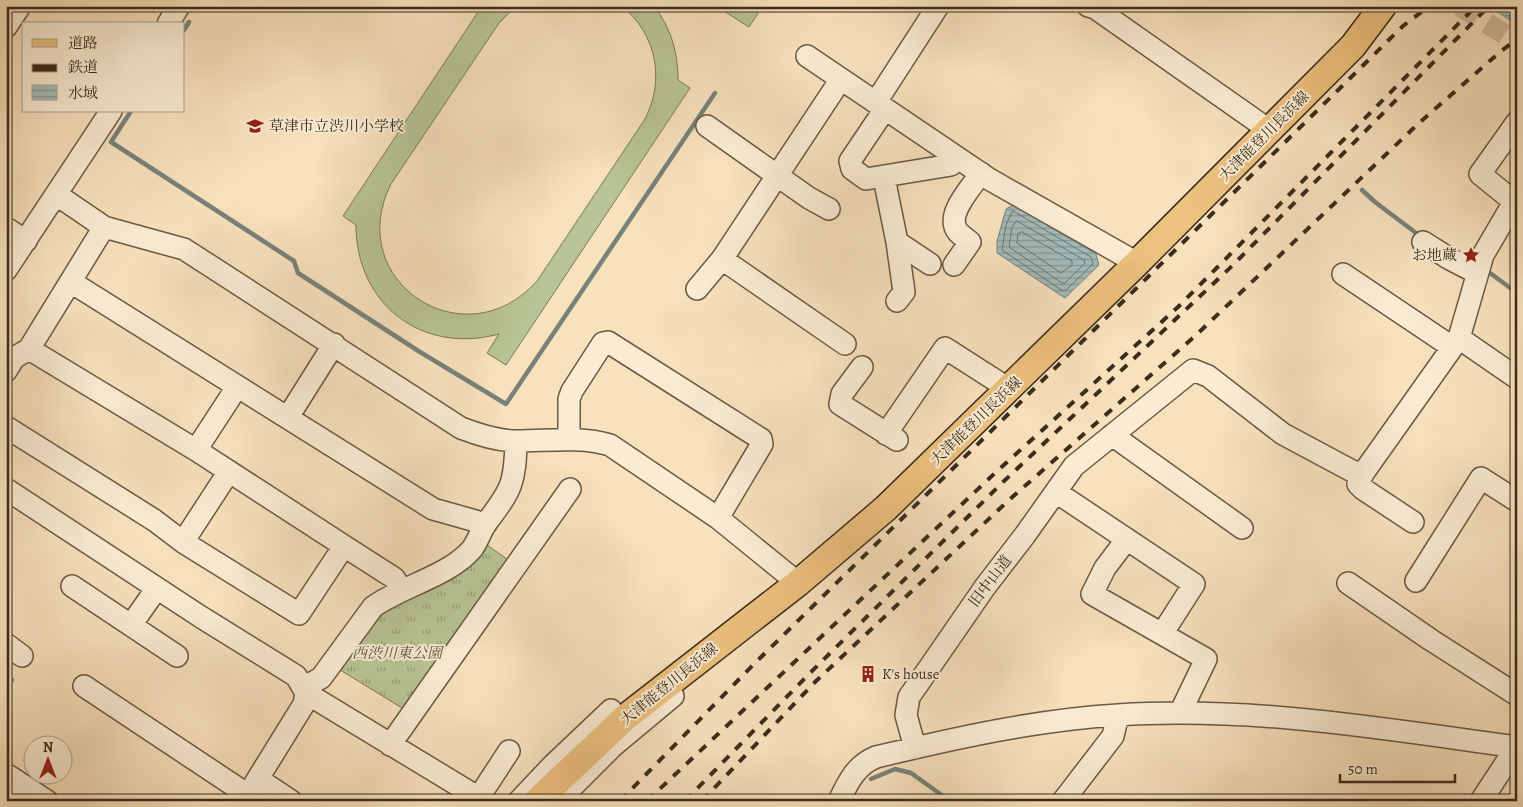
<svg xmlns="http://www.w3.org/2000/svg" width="1523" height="807" viewBox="0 0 1523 807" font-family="Alegreya,'Noto Serif JP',serif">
<defs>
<pattern id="grass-tufts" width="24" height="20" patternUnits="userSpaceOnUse" patternTransform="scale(1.25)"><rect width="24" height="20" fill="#b8c495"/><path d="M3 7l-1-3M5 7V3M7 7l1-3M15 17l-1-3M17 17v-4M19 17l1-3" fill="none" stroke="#979f79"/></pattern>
<pattern id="water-rules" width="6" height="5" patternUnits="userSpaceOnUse" patternTransform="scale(1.25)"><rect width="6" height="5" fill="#a2bbbb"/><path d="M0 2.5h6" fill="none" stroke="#859897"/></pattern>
</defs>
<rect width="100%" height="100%" fill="#f8e1bd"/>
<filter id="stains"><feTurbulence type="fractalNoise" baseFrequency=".004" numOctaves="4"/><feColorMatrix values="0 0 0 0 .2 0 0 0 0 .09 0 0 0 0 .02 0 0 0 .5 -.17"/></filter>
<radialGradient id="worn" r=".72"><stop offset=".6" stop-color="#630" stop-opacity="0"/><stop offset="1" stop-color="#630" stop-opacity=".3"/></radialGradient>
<path fill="url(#grass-tufts)" stroke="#797858" d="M483,542L511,562L407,711L337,668L370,621Z"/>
<path fill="#b8c495" stroke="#797858" d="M482,6H516L499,23L391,184C342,281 465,362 537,281L645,119C665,80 657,35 622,6H654C671,28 678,52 678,80L690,88L506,365L487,353L499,334C422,355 356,304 356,225L343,216Z
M716,6H763L749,27Z"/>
<path fill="url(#water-rules)" stroke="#78827b" d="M1489,6H1517V25Z
M1013,205L1096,254L1099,265L1065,298L997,253V241L1006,209Z"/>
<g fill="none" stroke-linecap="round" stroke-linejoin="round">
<path stroke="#6e746b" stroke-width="1" d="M1013,211L1091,257L1093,264L1066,290L1063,291L1002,250L1006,225Z
M1017,221L1084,260L1085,263L1065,283H1062L1009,247L1012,227Z
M1022,232L1072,261V265L1061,273L1017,243L1018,234Z"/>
<path stroke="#78827b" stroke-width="4.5" d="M184,30L189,22
M131,111L111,142L294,261L298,273L420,352L506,404L715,93
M1362,190L1375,202L1420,236
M1486,270L1517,293
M6,676L12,680L6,689
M871,779L895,769L911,773L950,801"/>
<path stroke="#d2bd9d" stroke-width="21" stroke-dasharray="21 11" stroke-linecap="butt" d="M1460,6L1517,42"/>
<g stroke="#6a5944" stroke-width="24">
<path id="minor" d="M1088,6L1095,8L1269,130
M168,24L179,6
M6,27L20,6
M807,56L989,179L1137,263
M876,102L938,6
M885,109L850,161L852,169L866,179L951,165L957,158
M1517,122L1480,174L1517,204
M707,126L809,198L829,209
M884,178L897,242L930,264
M57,195L104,227L184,249L461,428C479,435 498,441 517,441C549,441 579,436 610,445L718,518L798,583
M6,228L26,241
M897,242L904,292L897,301
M1423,242L1450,259L1477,273
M722,259L845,344
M954,265L970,242C966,239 961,235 958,232C944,215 972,187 981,173
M6,270L111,111
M1343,274L1452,347
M71,282L433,509L486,524
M697,289L722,259L841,79
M1459,338L1517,378
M29,349L196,450L344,546L394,578L402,590
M862,367L842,394L840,404L897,440
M6,371L14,358L29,349L104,227
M288,417L334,344
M6,427L154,520L183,542L299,614L344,546
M886,434L945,348L1009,389
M1112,435L1242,528
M569,439V399L572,391L603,343L608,342L761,439L762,444L718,518
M196,450L237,387
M1364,472L1358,484L1363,489L1413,522
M6,489L201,617L296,676L306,693L304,704L244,801
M1056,492L1194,584L1162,634
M1127,539L1105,568L1092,594L1206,659L1180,713
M183,542L228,473
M1416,581L1481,478L1517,501
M1348,583L1431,640L1517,695
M72,586L177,656
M131,625L157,588
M6,644L22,656
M84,686L248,795
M304,687L321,678L373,607C402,586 449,576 472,549C478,541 481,530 487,522C512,489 515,483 516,441
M306,693L484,801
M390,745L570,489
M915,748L906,715L909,697L985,587L1025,535L1074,466L1193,370L1208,376L1283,434L1354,472H1364L1459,338L1483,255L1514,202
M6,774L47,801
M258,779L291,801
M6,793L18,801
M479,797L509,751
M519,801L553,765L611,710
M558,801L613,746L673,696
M839,801C848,782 856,765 876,757C956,738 1035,720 1118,715C1251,706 1385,729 1517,747
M1063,801L1113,736L1118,715
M1481,801L1517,746"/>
</g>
<g stroke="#3a2c1b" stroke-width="29">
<path id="major" d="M537,801L626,717L798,583L886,508L1137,263L1353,46L1383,6"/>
</g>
<use href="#minor" stroke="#faecd4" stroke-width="21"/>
<use href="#major" stroke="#ecc07e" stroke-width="26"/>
<path stroke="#3a2c1b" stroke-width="4" stroke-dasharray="9 9" stroke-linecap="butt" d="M620,801L754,664L1331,97L1403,26L1429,6
M647,801L995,473L1178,307L1476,6
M685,801L810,673L1003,482L1232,266L1489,6
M702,801L815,682L1009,500L1194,337L1419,123L1500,52L1517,39"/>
</g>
<defs>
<g id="school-bare" transform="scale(1.35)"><path d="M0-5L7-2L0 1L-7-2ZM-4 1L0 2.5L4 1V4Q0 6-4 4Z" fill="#8f2418" stroke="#faecd4" stroke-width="2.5" paint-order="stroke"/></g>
<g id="sight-bare" transform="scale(1.35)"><path d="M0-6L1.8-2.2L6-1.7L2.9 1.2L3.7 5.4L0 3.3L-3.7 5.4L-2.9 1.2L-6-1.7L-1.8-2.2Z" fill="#8f2418" stroke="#faecd4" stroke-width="2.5" paint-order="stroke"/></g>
<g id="building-bare" transform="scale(1.35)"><path d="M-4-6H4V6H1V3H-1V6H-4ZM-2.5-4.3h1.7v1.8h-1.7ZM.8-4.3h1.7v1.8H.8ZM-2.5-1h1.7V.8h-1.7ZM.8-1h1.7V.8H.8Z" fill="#8f2418" stroke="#faecd4" stroke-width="2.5" paint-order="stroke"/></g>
</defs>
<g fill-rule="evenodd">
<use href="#school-bare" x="255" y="126"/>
<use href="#sight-bare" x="1471" y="255"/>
<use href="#building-bare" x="868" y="674"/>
</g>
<g text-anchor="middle" stroke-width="4" stroke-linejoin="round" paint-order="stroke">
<g font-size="15" fill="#3a2c1b" stroke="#faecd4" text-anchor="start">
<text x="269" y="131">草津市立渋川小学校</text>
<text x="1457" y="260" text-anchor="end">お地蔵</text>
<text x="882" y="679">K's house</text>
</g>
<g font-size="15" fill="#3a2c1b" stroke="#faecd4">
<text transform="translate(1264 136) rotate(-45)" y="5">大津能登川長浜線</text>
<text transform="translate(976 421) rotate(-44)" y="5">大津能登川長浜線</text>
<text transform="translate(990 581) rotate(-53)" y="5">旧中山道</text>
<text transform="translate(669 684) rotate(-39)" y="5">大津能登川長浜線</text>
</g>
<g font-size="15" font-style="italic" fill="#5a523a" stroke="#faecd4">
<text x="397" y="658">西渋川東公園</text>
</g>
</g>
<rect width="1523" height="807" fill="none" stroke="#f8e1bd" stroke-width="25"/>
<rect x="8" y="8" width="1508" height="792" fill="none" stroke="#3a2c1b" stroke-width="2.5"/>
<rect x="12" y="12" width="1498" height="782" fill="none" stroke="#3a2c1b"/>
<rect x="22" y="22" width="162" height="90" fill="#faecd4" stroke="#ad9f8a"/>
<rect x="32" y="39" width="25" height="8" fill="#ecc07e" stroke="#ad9f8a"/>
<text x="68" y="48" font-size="15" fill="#3a2c1b">道路</text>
<rect x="32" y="64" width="25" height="8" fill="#3a2c1b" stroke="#ad9f8a"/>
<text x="68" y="72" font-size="15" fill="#3a2c1b">鉄道</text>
<rect x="32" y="85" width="25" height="15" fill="url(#water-rules)" stroke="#ad9f8a"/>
<text x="68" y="98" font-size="15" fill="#3a2c1b">水域</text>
<g transform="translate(48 760)"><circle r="24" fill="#faecd4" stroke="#ad9f8a"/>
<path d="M0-4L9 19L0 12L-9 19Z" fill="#8f2418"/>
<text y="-8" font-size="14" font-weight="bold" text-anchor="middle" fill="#3a2c1b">N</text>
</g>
<path d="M1340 774v8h115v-8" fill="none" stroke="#3a2c1b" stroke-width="2.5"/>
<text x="1348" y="774" font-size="15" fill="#3a2c1b" stroke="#faecd4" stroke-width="4" paint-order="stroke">50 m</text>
<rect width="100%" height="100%" filter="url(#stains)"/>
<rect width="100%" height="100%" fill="url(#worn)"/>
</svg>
